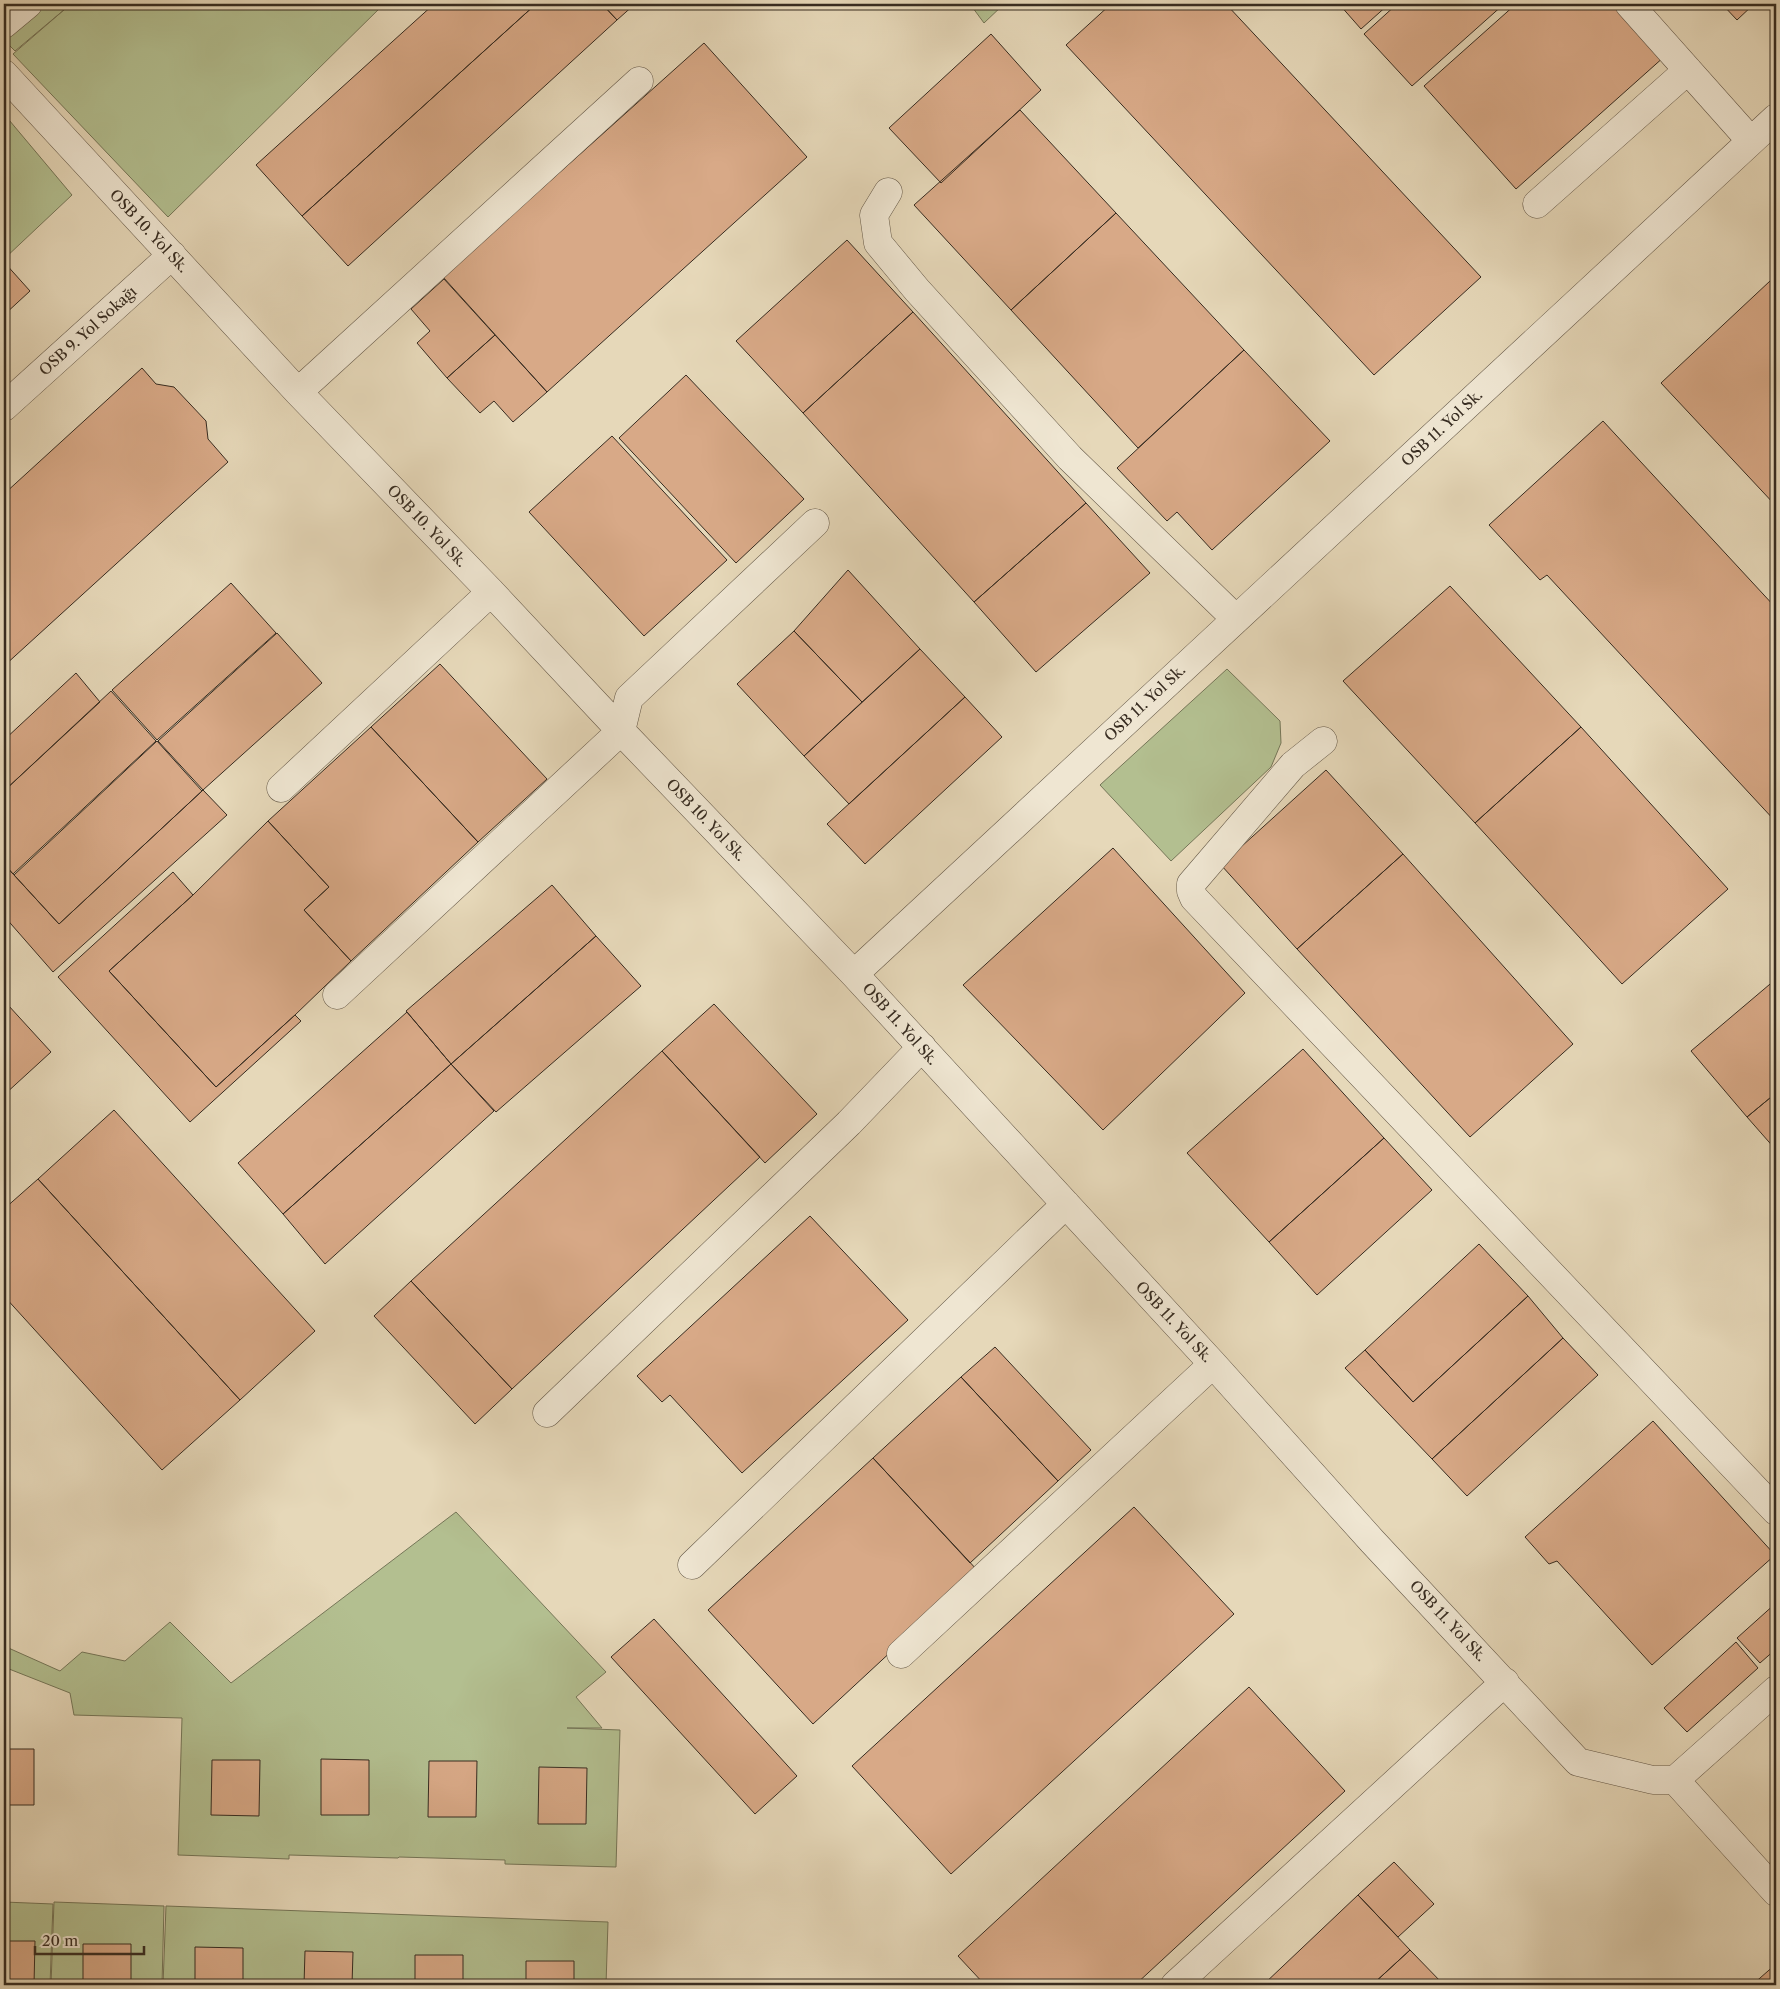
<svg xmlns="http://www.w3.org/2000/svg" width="1780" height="1989" viewBox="0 0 1780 1989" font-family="'Libre Caslon Text',serif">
<rect width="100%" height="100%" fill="#e6d8b9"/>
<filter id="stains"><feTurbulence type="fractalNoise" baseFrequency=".004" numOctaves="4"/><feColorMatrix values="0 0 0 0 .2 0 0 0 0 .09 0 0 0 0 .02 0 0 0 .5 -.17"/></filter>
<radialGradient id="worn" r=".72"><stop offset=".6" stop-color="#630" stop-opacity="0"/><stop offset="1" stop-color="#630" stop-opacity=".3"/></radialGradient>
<path fill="#b3bf90" stroke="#757658" d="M4,4H384L168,217L13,54L65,9L15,51L4,40Z
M970,4H1004L984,23Z
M4,114L72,195L4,259Z
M1227,669L1280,721L1281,743L1271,767L1171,861L1100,785Z
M456,1512L606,1672L576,1697L602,1728H567L620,1730L616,1867L505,1864V1860L399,1857L398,1858L289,1855V1859L178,1855L182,1718L74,1715L70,1693L4,1667V1646L60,1671L82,1652L125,1661L170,1622L231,1683Z
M4,1902L53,1904L50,1985H4Z
M54,1902L164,1906L162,1985H51Z
M166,1906L608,1922L606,1985H163Z"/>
<path fill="#d8a987" stroke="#372c21" d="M434,4H536L302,216L256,165Z
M536,4H602L617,20L348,266L302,216Z
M602,4H635L617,20Z
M1111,4H1226L1481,277L1374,375L1066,45Z
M1339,4H1389L1361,29Z
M1397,4H1504L1412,86L1364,34Z
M1516,4H1618L1665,56L1516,189L1424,86Z
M1722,4H1754L1737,20Z
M991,34L1041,90L941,183L889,128Z
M704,43L807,157L547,392L443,277Z
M1020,110L1116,213L1011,310L914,205Z
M1116,213L1244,350L1138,448L1011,310Z
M847,240L913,312L803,413L736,341Z
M4,262L30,291L4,315Z
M444,279L495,335L447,378L417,343L430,331L411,309Z
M1770,281L1776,288V506L1661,383Z
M913,312L1086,503L974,602L803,413Z
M495,335L547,392L513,422L494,401L480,413L447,378Z
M1244,350L1330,441L1212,550L1177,512L1167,521L1117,468Z
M142,368L156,384L174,387L206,421L208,439L228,462L4,666V494Z
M686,375L804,499L736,563L619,438Z
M1603,421L1776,608V822L1547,575L1540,580L1489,525Z
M612,436L727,560L644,636L529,512Z
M1086,503L1150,573L1036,672L974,602Z
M848,570L920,649L862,702L794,631Z
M231,583L276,633L157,740L112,690Z
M1450,586L1581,727L1475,823L1343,681Z
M794,631L862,702L804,756L737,684Z
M277,633L322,683L203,790L158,741Z
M920,649L965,697L849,804L804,756Z
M440,664L547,779L478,842L371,727Z
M76,673L100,702L4,791V740Z
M111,691L156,741L13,874L4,864V791Z
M965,697L1002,737L865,864L827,824Z
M371,727L478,842L351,961L304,910L329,887L268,821Z
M1581,727L1728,889L1622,984L1475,823Z
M157,741L202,791L59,924L14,875Z
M1326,770L1403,854L1297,949L1221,865Z
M203,790L227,815L53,972L4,916V864L59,924Z
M268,821L329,887L304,910L351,961L295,1015L216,1087L109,971L193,895Z
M1113,848L1245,993L1103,1130L963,985Z
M1403,854L1573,1044L1470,1137L1297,949Z
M173,872L193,895L109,971L216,1087L295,1015L301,1021L190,1122L58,977Z
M552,885L596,936L451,1064L406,1011Z
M596,936L641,986L496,1112L451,1064Z
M1776,979V1093L1747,1117L1691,1051Z
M714,1004L817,1114L765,1163L662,1051Z
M8,1005L51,1052L4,1095V1008Z
M407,1012L451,1064L283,1214L238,1163Z
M1303,1049L1384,1138L1269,1242L1187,1153Z
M662,1051L760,1157L512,1389L411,1281Z
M451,1064L494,1111L325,1264L283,1214Z
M1776,1093V1150L1747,1117Z
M114,1110L315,1331L240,1400L38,1179Z
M1384,1138L1432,1190L1317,1295L1269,1242Z
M38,1179L240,1400L162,1470L4,1296V1209Z
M810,1216L908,1320L742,1473L670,1395L662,1402L637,1376Z
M1479,1244L1528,1296L1413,1402L1365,1350Z
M411,1281L512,1389L475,1424L374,1316Z
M1528,1296L1563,1338L1432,1459L1345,1368L1365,1350L1413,1402Z
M1563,1338L1598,1375L1467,1496L1432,1459Z
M995,1347L1091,1450L1058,1481L961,1377Z
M961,1377L1058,1481L970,1563L873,1458Z
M1653,1421L1775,1555L1652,1665L1557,1561L1549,1564L1525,1537Z
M873,1458L978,1571L813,1724L708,1610Z
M1134,1507L1234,1614L951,1874L852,1766Z
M1776,1603V1649L1760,1663L1737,1638Z
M654,1619L797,1776L755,1814L611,1657Z
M1736,1642L1758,1668L1687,1732L1664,1708Z
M1249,1687L1345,1791L1135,1985H985L958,1956Z
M4,1749H34V1805H4Z
M321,1759L369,1760V1815H321Z
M212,1760H260L259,1816L211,1815Z
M429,1761H477L476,1817H428Z
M539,1767L587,1768L586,1824H538Z
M1394,1862L1434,1904L1398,1937L1358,1895Z
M1358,1895L1410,1950L1372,1985H1263Z
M4,1941H35L34,1985H4Z
M83,1944H131V1985H83Z
M195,1947L243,1948V1985H195Z
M1410,1950L1444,1985H1372Z
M305,1951L353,1952L352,1985H304Z
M415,1955H463V1985H415Z
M526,1961H574V1985H526Z
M1776,1964V1985H1752Z"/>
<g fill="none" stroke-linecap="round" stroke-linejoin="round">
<g stroke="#635747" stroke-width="29">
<path id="minor" d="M1629,4L1751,141
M4,24L28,4
M4,74L298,392L491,592L621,731L854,974L1213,1364L1372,1541L1578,1762L1653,1780H1675L1776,1690
M888,192L874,215L878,243L917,290L1070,458L1236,619
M1537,204L1688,70
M298,392L639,81
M4,407L172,255
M1323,741L1293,765L1191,884V891L1194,898L1776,1511
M281,788L491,592
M854,974L1776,118
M337,995L621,731L629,698L815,523
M547,1413L849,1123L922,1047
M692,1565L1066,1204
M901,1654L1213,1364
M1675,1780L1776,1892
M1175,1985L1505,1682"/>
</g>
<use href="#minor" stroke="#efe6d2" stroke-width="28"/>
</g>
<g text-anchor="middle" stroke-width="4" stroke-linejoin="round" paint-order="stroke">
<g font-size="15" fill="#372c21" stroke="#efe6d2">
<text transform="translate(149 231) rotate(47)" y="5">OSB 10. Yol Sk.</text>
<text transform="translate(88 331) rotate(-42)" y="5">OSB 9. Yol Sokağı</text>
<text transform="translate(1442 428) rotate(-43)" y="5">OSB 11. Yol Sk.</text>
<text transform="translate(427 526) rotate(46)" y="5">OSB 10. Yol Sk.</text>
<text transform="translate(1145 703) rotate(-43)" y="5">OSB 11. Yol Sk.</text>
<text transform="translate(706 820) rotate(46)" y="5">OSB 10. Yol Sk.</text>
<text transform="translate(900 1024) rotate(48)" y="5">OSB 11. Yol Sk.</text>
<text transform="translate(1174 1322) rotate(47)" y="5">OSB 11. Yol Sk.</text>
<text transform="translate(1448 1621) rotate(47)" y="5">OSB 11. Yol Sk.</text>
</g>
</g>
<rect width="1780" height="1989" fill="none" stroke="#e6d8b9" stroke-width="20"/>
<rect x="5" y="5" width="1770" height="1979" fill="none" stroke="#372c21" stroke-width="2.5"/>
<rect x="10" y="10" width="1760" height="1969" fill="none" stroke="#372c21"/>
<path d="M35 1946v8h109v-8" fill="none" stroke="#372c21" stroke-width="2.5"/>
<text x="42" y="1946" font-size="15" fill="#372c21" stroke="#efe6d2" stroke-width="4" paint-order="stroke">20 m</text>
<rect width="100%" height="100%" filter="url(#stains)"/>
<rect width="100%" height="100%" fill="url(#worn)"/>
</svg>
